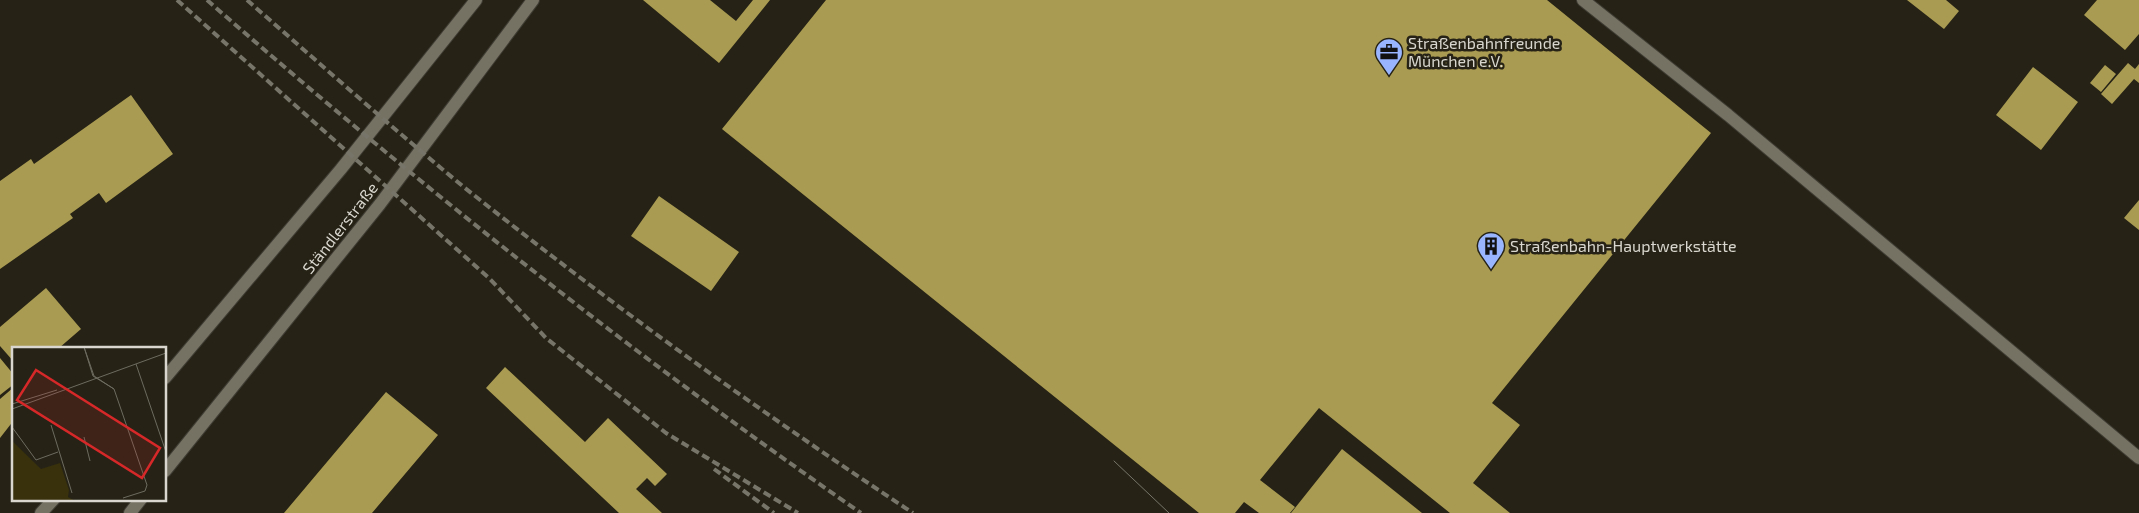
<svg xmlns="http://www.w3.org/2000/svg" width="2139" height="513" viewBox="0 0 2139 513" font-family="'Exo 2',sans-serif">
<rect width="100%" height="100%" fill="#262316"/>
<path fill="#aa9b52" d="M643,0H710L736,21L753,0H770L719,63Z
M826,0H1547L1711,133L1492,403L1520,425L1473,483L1510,513H1450L1319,408L1260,480L1295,507L1290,513H1259L1244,502L1235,513H1199L722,129Z
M1907,0H1946L1959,11L1944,29Z
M2097,0H2139V34L2125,50L2084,15Z
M2128,63L2135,69L2139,64V83L2134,79L2112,104L2101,94Z
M2105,65L2116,74L2101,92L2090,83Z
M2033,67L2078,102L2041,150L1996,115Z
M131,95L173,154L106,203L99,193L70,214L73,218L0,269V181L31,159L34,164Z
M659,196L739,252L711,291L631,236Z
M2139,200V230L2124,218Z
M46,288L81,329L59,348H14V362L0,346V327Z
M0,358L14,375V384L0,395Z
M505,367L585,442L608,418L667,474L655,486L647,478L636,489L662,513H619L486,388Z
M14,387V420L0,438V399Z
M386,392L438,435L372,513H284Z
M1342,449L1422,513H1291Z"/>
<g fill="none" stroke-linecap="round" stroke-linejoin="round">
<g stroke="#3f3c34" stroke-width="14">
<path id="lane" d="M1583,0L1728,115L2139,458"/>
</g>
<g stroke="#3f3c34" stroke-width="14">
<path id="secondary" d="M165,378L341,169L476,0
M165,471L380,204L533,0
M41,513L54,499
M130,513L141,499"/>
</g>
<use href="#lane" stroke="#767263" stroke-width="12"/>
<use href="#secondary" stroke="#767263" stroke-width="12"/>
<path stroke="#77756a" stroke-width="1" d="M1114,461L1169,513"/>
<path stroke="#77756a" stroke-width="4" stroke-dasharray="8 4" stroke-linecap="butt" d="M177,0L490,279L546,338L666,433L798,513
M207,0C416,183 633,355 861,513
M247,0C319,63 391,127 465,188C609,303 759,411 913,513
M714,469L774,513"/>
</g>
<defs>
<g id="office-pin" transform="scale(1.4375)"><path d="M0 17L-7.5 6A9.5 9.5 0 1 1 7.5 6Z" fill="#98b5fd" stroke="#262316"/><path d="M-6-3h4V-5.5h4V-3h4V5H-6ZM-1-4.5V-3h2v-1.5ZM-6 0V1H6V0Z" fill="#111"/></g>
<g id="building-pin" transform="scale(1.4375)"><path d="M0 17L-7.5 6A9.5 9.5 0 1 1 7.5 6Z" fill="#98b5fd" stroke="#262316"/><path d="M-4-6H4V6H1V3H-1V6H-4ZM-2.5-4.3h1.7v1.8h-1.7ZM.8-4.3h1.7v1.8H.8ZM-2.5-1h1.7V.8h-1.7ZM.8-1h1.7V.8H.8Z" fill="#111"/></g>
</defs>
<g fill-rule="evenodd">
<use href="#office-pin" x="1389" y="52"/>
<use href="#building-pin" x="1491" y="246"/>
</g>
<g text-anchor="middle" stroke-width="5" stroke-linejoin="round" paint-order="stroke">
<g font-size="16" fill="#d8d6ce" stroke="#262316" text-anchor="start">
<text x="1408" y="49">Straßenbahnfreunde<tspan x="1408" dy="18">München e.V.</tspan></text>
<text x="1510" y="252">Straßenbahn-Hauptwerkstätte</text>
</g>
<g font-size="16" fill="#d8d6ce" stroke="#262316">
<text transform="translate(340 228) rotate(-52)" y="6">Ständlerstraße</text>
</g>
</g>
<g transform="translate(12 347)">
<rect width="154" height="154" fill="#262316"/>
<path d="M0,94L29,122L48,116L57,143L56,150L63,154H0Z" fill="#38310c"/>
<path fill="none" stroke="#6d6b60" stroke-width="1" d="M72,0L82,29L102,42L135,138L133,144L111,151M72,0L81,29L102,42M124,17L154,105M0,57L45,43M0,62L154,6M39,78L60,146M0,80L24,113L46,105M72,90L78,114"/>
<path fill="#d62828" fill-opacity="0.15" stroke="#d62828" stroke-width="2.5" d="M24,23L148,101L130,131L5,53Z"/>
<rect width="154" height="154" fill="none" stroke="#d8d6ce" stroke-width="2.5"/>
</g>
</svg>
